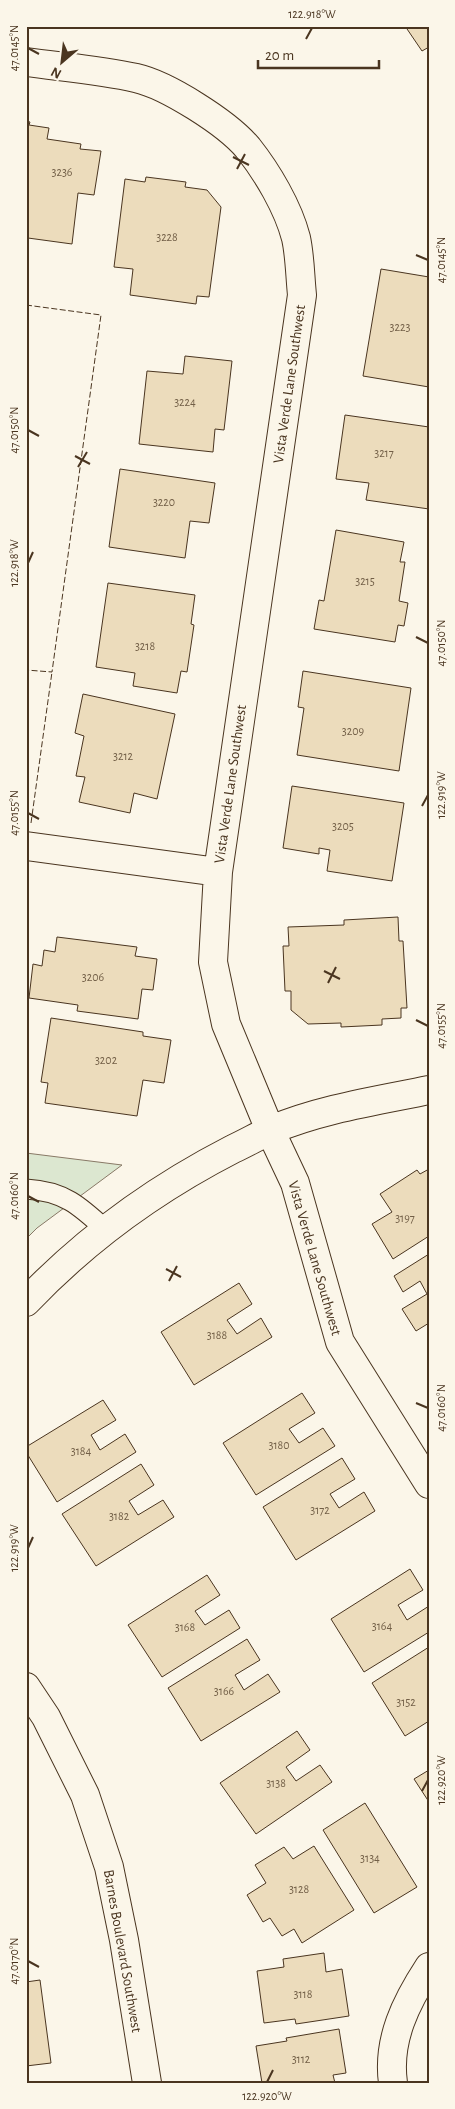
<svg xmlns="http://www.w3.org/2000/svg" width="455" height="2109" viewBox="0 0 455 2109" font-family="'Alegreya Sans',sans-serif">
<rect width="100%" height="100%" fill="#fbf6e9"/>
<path fill="#dce7d0" stroke="#887966" d="M26,1153L122,1165L37,1228L26,1239Z"/>
<path fill="#ecdcbc" stroke="#4a3520" d="M405,26H429V47L422,51Z
M26,121L30,122L29,125L49,128L47,139L81,144L80,149L101,151L94,195L78,193L72,244L28,238L26,250Z
M146,177L186,182L185,187L207,190L221,207L209,297L197,296L196,304L130,295L133,269L114,267L125,179L145,182Z
M381,269L429,277V387L363,376Z
M185,356L232,361L224,430L215,429L213,452L139,444L147,371L183,374Z
M345,415L429,427V509L366,500L369,483L336,479Z
M120,469L215,483L209,523L190,521L185,558L109,547Z
M336,530L404,542L400,562H405L399,601L408,603L404,626L398,625L395,642L314,629L319,600L324,601Z
M108,583L195,595L191,624L194,625L187,672L181,671L177,693L133,686L135,673L96,667Z
M303,671L411,688L399,771L297,755L304,708L298,707Z
M83,694L175,714L157,799L134,793L130,813L79,802L85,777L76,776L84,736L75,733Z
M292,786L404,803L392,881L327,871L330,850L319,848V854L283,848Z
M398,917L399,941H403L407,1008H401V1018L382,1019V1025L341,1027V1023L308,1024L291,1010V991H285L283,946H289L288,927L344,925V920Z
M57,937L137,947L135,956L157,959L153,990L142,989L138,1019L77,1011L78,1005L29,998L33,964L42,966L44,950L55,952Z
M51,1018L143,1032V1036L171,1040L164,1083L143,1080L137,1116L45,1103L48,1083L41,1082Z
M429,1169V1236L393,1259L372,1224L392,1212L380,1194L417,1170L420,1174Z
M429,1254V1323L416,1331L402,1309L427,1294L420,1281L403,1292L394,1276Z
M239,1283L252,1304L227,1320L237,1334L261,1318L272,1337L194,1385L161,1332Z
M302,1393L315,1413L289,1429L299,1443L323,1428L335,1446L256,1495L223,1443Z
M103,1400L116,1420L91,1435L100,1450L125,1434L136,1452L57,1502L26,1452V1447Z
M342,1458L355,1479L330,1494L339,1508L364,1492L375,1511L296,1560L263,1507Z
M141,1464L154,1485L129,1501L138,1515L163,1500L174,1517L96,1566L62,1514Z
M410,1569L423,1590L398,1605L407,1620L429,1606V1632L364,1672L331,1619Z
M207,1575L220,1595L195,1611L205,1625L229,1610L240,1628L162,1677L128,1625Z
M247,1639L260,1660L235,1675L244,1690L268,1674L280,1692L201,1741L168,1688Z
M429,1647V1721L405,1736L372,1683Z
M297,1731L310,1750L286,1767L296,1781L320,1765L332,1782L256,1834L220,1783Z
M429,1770V1802L414,1779Z
M365,1803L417,1887L374,1913L323,1830Z
M314,1846L354,1910L302,1943L294,1929L282,1936L270,1918L263,1922L247,1895L266,1883L255,1865L284,1847L293,1859Z
M324,1953L326,1972L342,1969L349,2016L296,2024L295,2019L264,2023L257,1971L284,1967L283,1959Z
M40,1980L51,2063L26,2066V1982Z
M339,2029L346,2073L333,2075L335,2083H262L256,2046L287,2041L286,2038Z"/>
<g fill="none" stroke-linecap="round" stroke-linejoin="round">
<g stroke="#4a3520" stroke-width="21">
<path id="lane" d="M26,1189C64,1191 80,1206 106,1230"/>
</g>
<g stroke="#4a3520" stroke-width="30">
<path id="street" d="M26,62C62,67 100,70 136,78C167,85 227,123 248,148C267,172 288,207 296,238C300,256 300,276 302,295L218,872L213,962L226,1024L270,1130L295,1183L340,1342L429,1484
M26,846L218,872
M26,1302C85,1240 157,1188 233,1149C246,1143 258,1136 271,1130C321,1109 375,1101 429,1090
M393,2083C387,2040 406,2002 429,1967"/>
</g>
<g stroke="#4a3520" stroke-width="30">
<path id="secondary" d="M26,1687L46,1717L85,1795L109,1867L124,1940L147,2083"/>
</g>
<use href="#lane" stroke="#fbf6e9" stroke-width="19"/>
<use href="#street" stroke="#fbf6e9" stroke-width="28"/>
<use href="#secondary" stroke="#fbf6e9" stroke-width="28"/>
<path stroke="#4a3520" stroke-width="1" stroke-dasharray="6 2.5" stroke-linecap="butt" d="M26,305L101,315L52,672L26,670
M31,823L52,672"/>
</g>
<path fill="none" stroke="#4a3520" stroke-width="2" d="M306,39L312,28M28,48L39,54M233,157L249,165M237,169L245,154M416,255L428,260M28,430L39,436M75,456L90,464M78,467L87,452M28,563L33,552M416,637L428,643M422,806L428,795M28,813L39,819M324,971L340,979M328,983L336,967M416,1020L428,1026M28,1196L39,1202M166,1269L181,1277M169,1281L177,1266M416,1403L428,1408M28,1548L33,1537M422,1791L428,1780M28,1961L39,1967M267,2082L273,2070"/>
<g text-anchor="middle" stroke-width="4" stroke-linejoin="round" paint-order="stroke">
<g font-size="12" fill="#725f47">
<text x="62" y="176">3236</text>
<text x="167" y="241">3228</text>
<text x="400" y="331">3223</text>
<text x="185" y="406">3224</text>
<text x="384" y="457">3217</text>
<text x="164" y="506">3220</text>
<text x="365" y="585">3215</text>
<text x="145" y="650">3218</text>
<text x="353" y="735">3209</text>
<text x="123" y="760">3212</text>
<text x="343" y="830">3205</text>
<text x="93" y="981">3206</text>
<text x="106" y="1064">3202</text>
<text x="405" y="1222">3197</text>
<text x="217" y="1339">3188</text>
<text x="279" y="1449">3180</text>
<text x="81" y="1455">3184</text>
<text x="320" y="1514">3172</text>
<text x="119" y="1520">3182</text>
<text x="382" y="1630">3164</text>
<text x="185" y="1631">3168</text>
<text x="224" y="1695">3166</text>
<text x="406" y="1706">3152</text>
<text x="276" y="1787">3138</text>
<text x="370" y="1862">3134</text>
<text x="299" y="1893">3128</text>
<text x="303" y="1998">3118</text>
<text x="301" y="2063">3112</text>
</g>
<g font-size="15" fill="#4a3520" stroke="#fbf6e9">
<text transform="translate(289 384) rotate(-82)" y="5">Vista Verde Lane Southwest</text>
<text transform="translate(230 784) rotate(-82)" y="5">Vista Verde Lane Southwest</text>
<text transform="translate(315 1258) rotate(74)" y="5">Vista Verde Lane Southwest</text>
<text transform="translate(123 1951) rotate(80)" y="5">Barnes Boulevard Southwest</text>
</g>
</g>
<rect width="455" height="2109" fill="none" stroke="#fbf6e9" stroke-width="55"/>
<g transform="translate(62 62) rotate(208)" stroke="#fbf6e9" stroke-width="4" paint-order="stroke">
<path d="M0-4L9 19L0 12L-9 19Z" fill="#4a3520"/>
<text y="-8" font-size="14" font-weight="bold" text-anchor="middle" fill="#4a3520">N</text>
</g>
<path d="M258 60v8h121v-8" fill="none" stroke="#4a3520" stroke-width="2.5"/>
<text x="265" y="60" font-size="15" fill="#4a3520" stroke="#fbf6e9" stroke-width="4" paint-order="stroke">20 m</text>
<rect x="28" y="28" width="400" height="2054" fill="none" stroke="#4a3520" stroke-width="2"/>
<g font-size="12" text-anchor="middle" fill="#4a3520">
<text x="312" y="18">122.918°W</text>
<text transform="translate(14 48) rotate(-90)" y="4">47.0145°N</text>
<text transform="translate(441 260) rotate(-90)" y="4">47.0145°N</text>
<text transform="translate(14 430) rotate(-90)" y="4">47.0150°N</text>
<text transform="translate(14 563) rotate(-90)" y="4">122.918°W</text>
<text transform="translate(441 643) rotate(-90)" y="4">47.0150°N</text>
<text transform="translate(441 795) rotate(-90)" y="4">122.919°W</text>
<text transform="translate(14 813) rotate(-90)" y="4">47.0155°N</text>
<text transform="translate(441 1026) rotate(-90)" y="4">47.0155°N</text>
<text transform="translate(14 1196) rotate(-90)" y="4">47.0160°N</text>
<text transform="translate(441 1408) rotate(-90)" y="4">47.0160°N</text>
<text transform="translate(14 1548) rotate(-90)" y="4">122.919°W</text>
<text transform="translate(441 1780) rotate(-90)" y="4">122.920°W</text>
<text transform="translate(14 1961) rotate(-90)" y="4">47.0170°N</text>
<text x="267" y="2100">122.920°W</text>
</g>
</svg>
